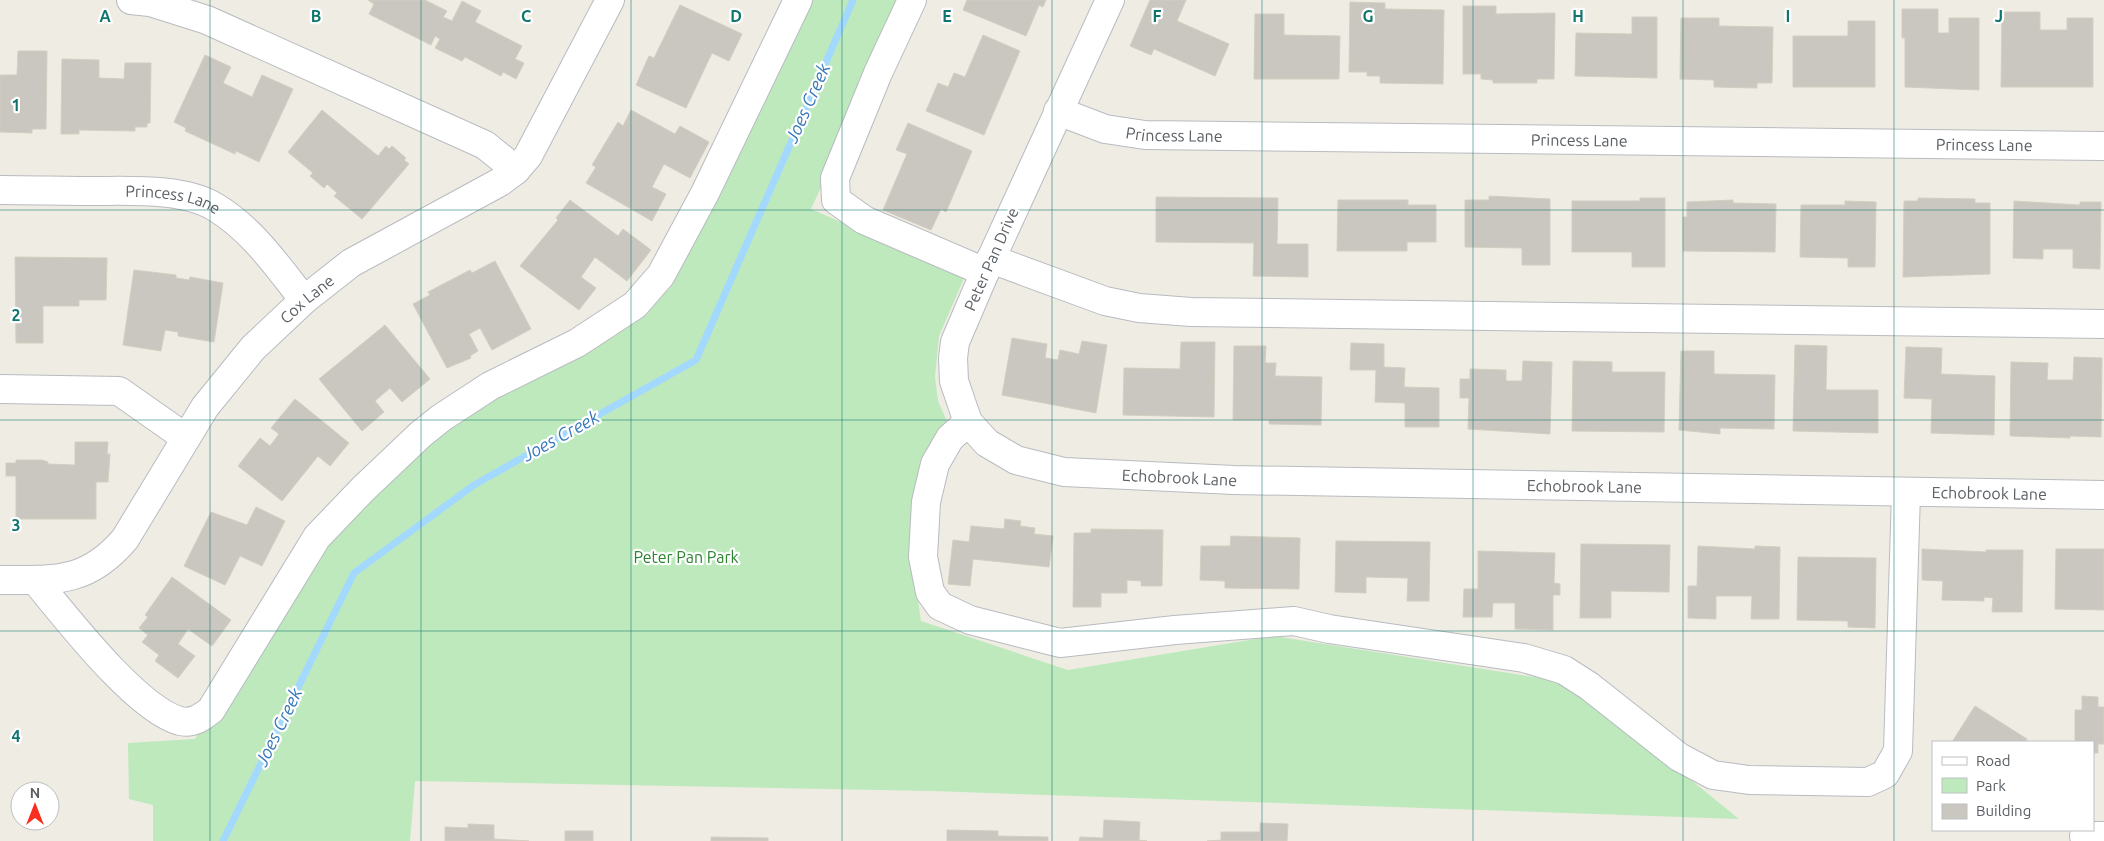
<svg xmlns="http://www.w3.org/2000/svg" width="2104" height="841" viewBox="0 0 2104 841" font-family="Ubuntu,sans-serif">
<rect width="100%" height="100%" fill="#efece3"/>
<path fill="#bde9bd" d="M802,0H907L811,209L965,276L939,336L935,377L938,401L950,428L915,579L921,621L1068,670L1274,636L1572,683L1739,819L932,791L415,781L410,841H153V805L129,799L128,743L195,739L319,553L382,484L469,409L615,336L670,288Z"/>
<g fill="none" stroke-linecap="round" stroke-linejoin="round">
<path stroke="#a3d8ff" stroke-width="7" d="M223,841L354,573L474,485L696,360L853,0"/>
</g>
<path fill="#cac7c0" stroke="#d4cec1" d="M368,0H425L447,11L443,17L452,21L462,1L481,11L475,22L522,46L515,59L524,63L516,79L503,72L501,76L465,57L462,61L435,48L440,39L435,36L431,45L369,14L374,4Z
M967,0H1046L1043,7L1039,5L1026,36L963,10Z
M1150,0H1186L1177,21L1229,44L1215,76L1154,49L1151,55L1130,46Z
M1350,2L1385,3V9L1444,10L1443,84L1380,83V76H1367V72H1349Z
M680,5L742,34L729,61L712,53L686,108L636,85L649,56L654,58Z
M1463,6H1496V14L1555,13L1554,79H1537V83H1493V80L1481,79V74H1463Z
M1902,9H1938V33H1949V18H1979V90L1905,87V38H1902Z
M2002,12H2040V30H2067V18H2093V87H2001Z
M1255,14H1284V35L1340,36L1339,79H1254Z
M1632,17H1657V78L1575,76L1576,33L1632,34Z
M1681,18H1719V26L1773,27L1772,83H1757V88L1714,87V80L1680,79Z
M1848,21H1875V87H1793V36H1848Z
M983,35L1020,51L984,135L926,111L938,83L948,87L954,73L965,77Z
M18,51H47L46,129H32V133L0,132V75H17Z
M205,55L231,67L223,83L252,97L262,75L293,89L259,162L236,151L235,154L185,131L186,128L174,122Z
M62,59L99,60V78L124,79L125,63H151L150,123H147V127H135V131L79,130V134H61Z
M322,110L378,156L386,146L389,149L392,146L406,158L404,160L409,164L362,219L334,196L337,193L327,184L324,188L310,176L313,173L288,152Z
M631,110L675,134L680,126L709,142L690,178L664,164L652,187L666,194L652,221L586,183L596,167L592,165L618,122L623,126Z
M908,123L972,151L946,212L941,209L931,230L883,210L907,154L896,150Z
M1489,196L1550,199V265H1522V248L1465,247V200H1489Z
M1156,197L1278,198L1277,244H1308V277L1253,276L1254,243L1156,242Z
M1640,198H1665V267H1632V252H1572V201H1640Z
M1918,198L1975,199V203H1990V274L1903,277L1904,201H1918Z
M570,200L618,236L623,229L651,250L627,281L595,257L581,277L596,288L579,310L520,266L558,220L556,218Z
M1338,200H1408V205H1436V242H1407V251H1337Z
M1733,200V203L1776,204L1775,252L1683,251V217H1687V202Z
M1845,201L1876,202L1875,267H1848V258L1800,257L1801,205H1845Z
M2014,201L2080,205V202H2101L2100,269L2073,268V249H2043V259L2013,258Z
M15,257L107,258L106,300H79V306H43V343H16Z
M495,261L531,329L492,350L480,328L469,334L478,351L470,356L471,358L447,368L413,304L430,295L428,292L470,270L472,273Z
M134,270L176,275V278L189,280L190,277L223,283L214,342L178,336V332L165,330L161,351L123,345Z
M385,325L430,379L402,402L390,388L375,401L384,412L362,431L319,379Z
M1012,338L1047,344L1045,358L1058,360L1060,350L1079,354L1082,341L1107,345L1096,413L1002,395Z
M1181,342H1215L1214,417L1123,415L1124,368L1180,369Z
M1351,343L1384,344V367L1405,368L1404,387L1439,388V427H1405V403L1375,402L1376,370H1350Z
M1795,345L1827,346L1826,390H1878V433L1793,431Z
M1234,346H1266L1265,363H1276L1275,376L1322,377L1321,425L1269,424V420H1233Z
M1906,347L1942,348L1941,374L1995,376L1994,435L1931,433L1932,399L1904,398Z
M1681,351H1714V374L1775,375L1774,429L1720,428V434L1679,430Z
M2074,357L2102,358L2101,437L2070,436V438L2010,436L2011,362L2048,363L2047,380H2073Z
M1523,361L1552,362L1550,434L1468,429L1469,398H1460V379H1470V369L1506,370V381H1522Z
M1573,361L1612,362V372H1665L1664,432L1572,431Z
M295,399L349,443L330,466L318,456L282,501L238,466L260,438L270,446L279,434L271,428Z
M75,442H108L107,454H110L108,482H96V519H16V476H6V463H16V460H42L48,462V464L75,465Z
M256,507L285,521L262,566L240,556L225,585L184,566L211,512L247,525Z
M1005,519L1021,521L1020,526L1035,528L1034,534L1053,536L1049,567L973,559L970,586L948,584L953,540L969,542L971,526L1004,529Z
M1091,529L1163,530L1162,586H1141V581L1127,580V593H1101V607H1073L1074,533H1091Z
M1231,536L1300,538L1299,589L1225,588V581L1200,580L1201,546H1230Z
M1336,541L1430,542L1429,601H1407L1408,578L1366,577V593L1335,592Z
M1581,544L1670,545L1669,592L1611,591V618H1580Z
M1698,546L1755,549V546L1780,547L1779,619H1751L1752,596H1716V619L1688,618V586H1697Z
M1922,549L1986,552V550H2023L2022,612H1992L1993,598L1984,597V601L1942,600L1943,581L1922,580Z
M2056,549H2104V610L2055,609Z
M1478,551L1555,553L1554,583L1560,584V595H1553V630L1515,629V603H1493L1492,617H1463L1464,589H1478Z
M1798,557L1876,558L1875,628L1848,627V621L1797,620Z
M172,577L231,620L212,646L188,629L178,644L195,656L178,678L155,661L159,655L142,642L148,635L139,628L148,617L145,615Z
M2082,696L2098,697V707H2104V744H2098V753H2093V742H2075V710H2082Z
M1975,706L2027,739L2025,742H1952Z
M1104,820L1140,822L1139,840L1147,841H1079L1080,837L1103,838Z
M1260,823L1288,824L1287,841H1207L1221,840V832H1260Z
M468,824L494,825V839L529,841H445V827L468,828Z
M947,830L998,831V836L1048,837V841H947Z
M565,831H593V841H565Z
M711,837L768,838V841H711Z"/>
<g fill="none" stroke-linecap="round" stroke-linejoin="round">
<g stroke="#b8bbc0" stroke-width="30">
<g id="minor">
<path d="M131,0L150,2L207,20L485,145L516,170"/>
<path d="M912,0L878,73L835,178L836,200L864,220L985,272"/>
<path id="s1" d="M1110,0L985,272L955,342L953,358L954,381L968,422L987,443L1016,460L1064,472L1234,480L2104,495"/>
<path id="s2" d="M1058,111L1105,129L1145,135L2104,146"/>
<path id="s3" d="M0,190C32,190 64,191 95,191C131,191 184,188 215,207C252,229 278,267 304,300"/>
<path d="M991,259L1105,301L1139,308L1191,312L2104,324"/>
<path d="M0,389L119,391L186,438"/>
<path d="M968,422L950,438L935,464L926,502L923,557L930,592L940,606L970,620L1060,643L1175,630L1294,621L1329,629L1524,658L1564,670L1589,686L1679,757L1713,775L1749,780L1868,782L1885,774L1898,751L1906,493"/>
<path id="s4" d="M0,580C54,580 87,584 125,539L205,407L253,348L304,300L351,263L500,182L516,170L528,156L610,0"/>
<path d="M35,580C65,616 136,709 180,721C193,724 202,717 211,710L317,537L363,489L421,434L441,418L490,386L577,343L635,305L661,275L705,193L798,0"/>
<path d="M2084,836H2104"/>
</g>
</g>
<use href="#minor" stroke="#fff" stroke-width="28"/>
</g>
<path fill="none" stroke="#0f766e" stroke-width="1" stroke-opacity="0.55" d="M210,0V841M421,0V841M631,0V841M842,0V841M1052,0V841M1262,0V841M1473,0V841M1683,0V841M1894,0V841M0,210H2104M0,420H2104M0,631H2104"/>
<g text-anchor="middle" stroke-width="4.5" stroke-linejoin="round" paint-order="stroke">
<g font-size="16" fill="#5b6065" stroke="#fff">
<text dy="6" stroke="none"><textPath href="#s2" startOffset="120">Princess Lane</textPath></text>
<text dy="6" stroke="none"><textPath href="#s2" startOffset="525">Princess Lane</textPath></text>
<text dy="6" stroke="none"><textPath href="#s2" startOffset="930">Princess Lane</textPath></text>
<text dy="6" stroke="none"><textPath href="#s3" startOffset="174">Princess Lane</textPath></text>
<text transform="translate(991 259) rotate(-66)" y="6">Peter Pan Drive</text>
<text dy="6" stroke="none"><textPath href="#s4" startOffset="441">Cox Lane</textPath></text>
<text dy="6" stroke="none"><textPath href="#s1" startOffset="685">Echobrook Lane</textPath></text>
<text dy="6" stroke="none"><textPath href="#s1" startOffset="1090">Echobrook Lane</textPath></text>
<text dy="6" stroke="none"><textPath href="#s1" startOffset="1495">Echobrook Lane</textPath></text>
</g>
<g font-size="16" fill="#2c8330" stroke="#fff">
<text x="686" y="563">Peter Pan Park</text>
</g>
<g font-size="18" font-style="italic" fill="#3778ba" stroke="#fff">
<text transform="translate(808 103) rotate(-66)" y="6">Joes Creek</text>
<text transform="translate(561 436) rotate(-29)" y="6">Joes Creek</text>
<text transform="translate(279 727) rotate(-64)" y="6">Joes Creek</text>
</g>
</g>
<g font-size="16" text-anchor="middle" font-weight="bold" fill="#0f766e" stroke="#fff" stroke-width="4.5" stroke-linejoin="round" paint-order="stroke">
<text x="105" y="22">A</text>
<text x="316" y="22">B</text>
<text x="526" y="22">C</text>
<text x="736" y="22">D</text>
<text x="947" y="22">E</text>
<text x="1157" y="22">F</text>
<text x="1368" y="22">G</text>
<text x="1578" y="22">H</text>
<text x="1788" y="22">I</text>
<text x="1999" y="22">J</text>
<text x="16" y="111">1</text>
<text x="16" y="321">2</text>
<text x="16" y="531">3</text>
<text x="16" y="742">4</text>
</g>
<rect x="1932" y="741" width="162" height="90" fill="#ffffff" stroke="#bdbfc1"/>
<rect x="1942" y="757" width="25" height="8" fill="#ffffff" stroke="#bdbfc1"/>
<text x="1976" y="766" font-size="15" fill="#5b6065">Road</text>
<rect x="1942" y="778" width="25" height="15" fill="#bde9bd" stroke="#bdbfc1"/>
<text x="1976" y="791" font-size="15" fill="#5b6065">Park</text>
<rect x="1942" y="804" width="25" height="15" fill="#cac7c0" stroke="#bdbfc1"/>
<text x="1976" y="816" font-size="15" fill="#5b6065">Building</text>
<g transform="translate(35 806)"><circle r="24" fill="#ffffff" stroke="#bdbfc1"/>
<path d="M0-4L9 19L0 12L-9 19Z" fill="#f82e20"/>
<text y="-8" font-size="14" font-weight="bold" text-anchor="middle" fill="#5b6065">N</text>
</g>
</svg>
